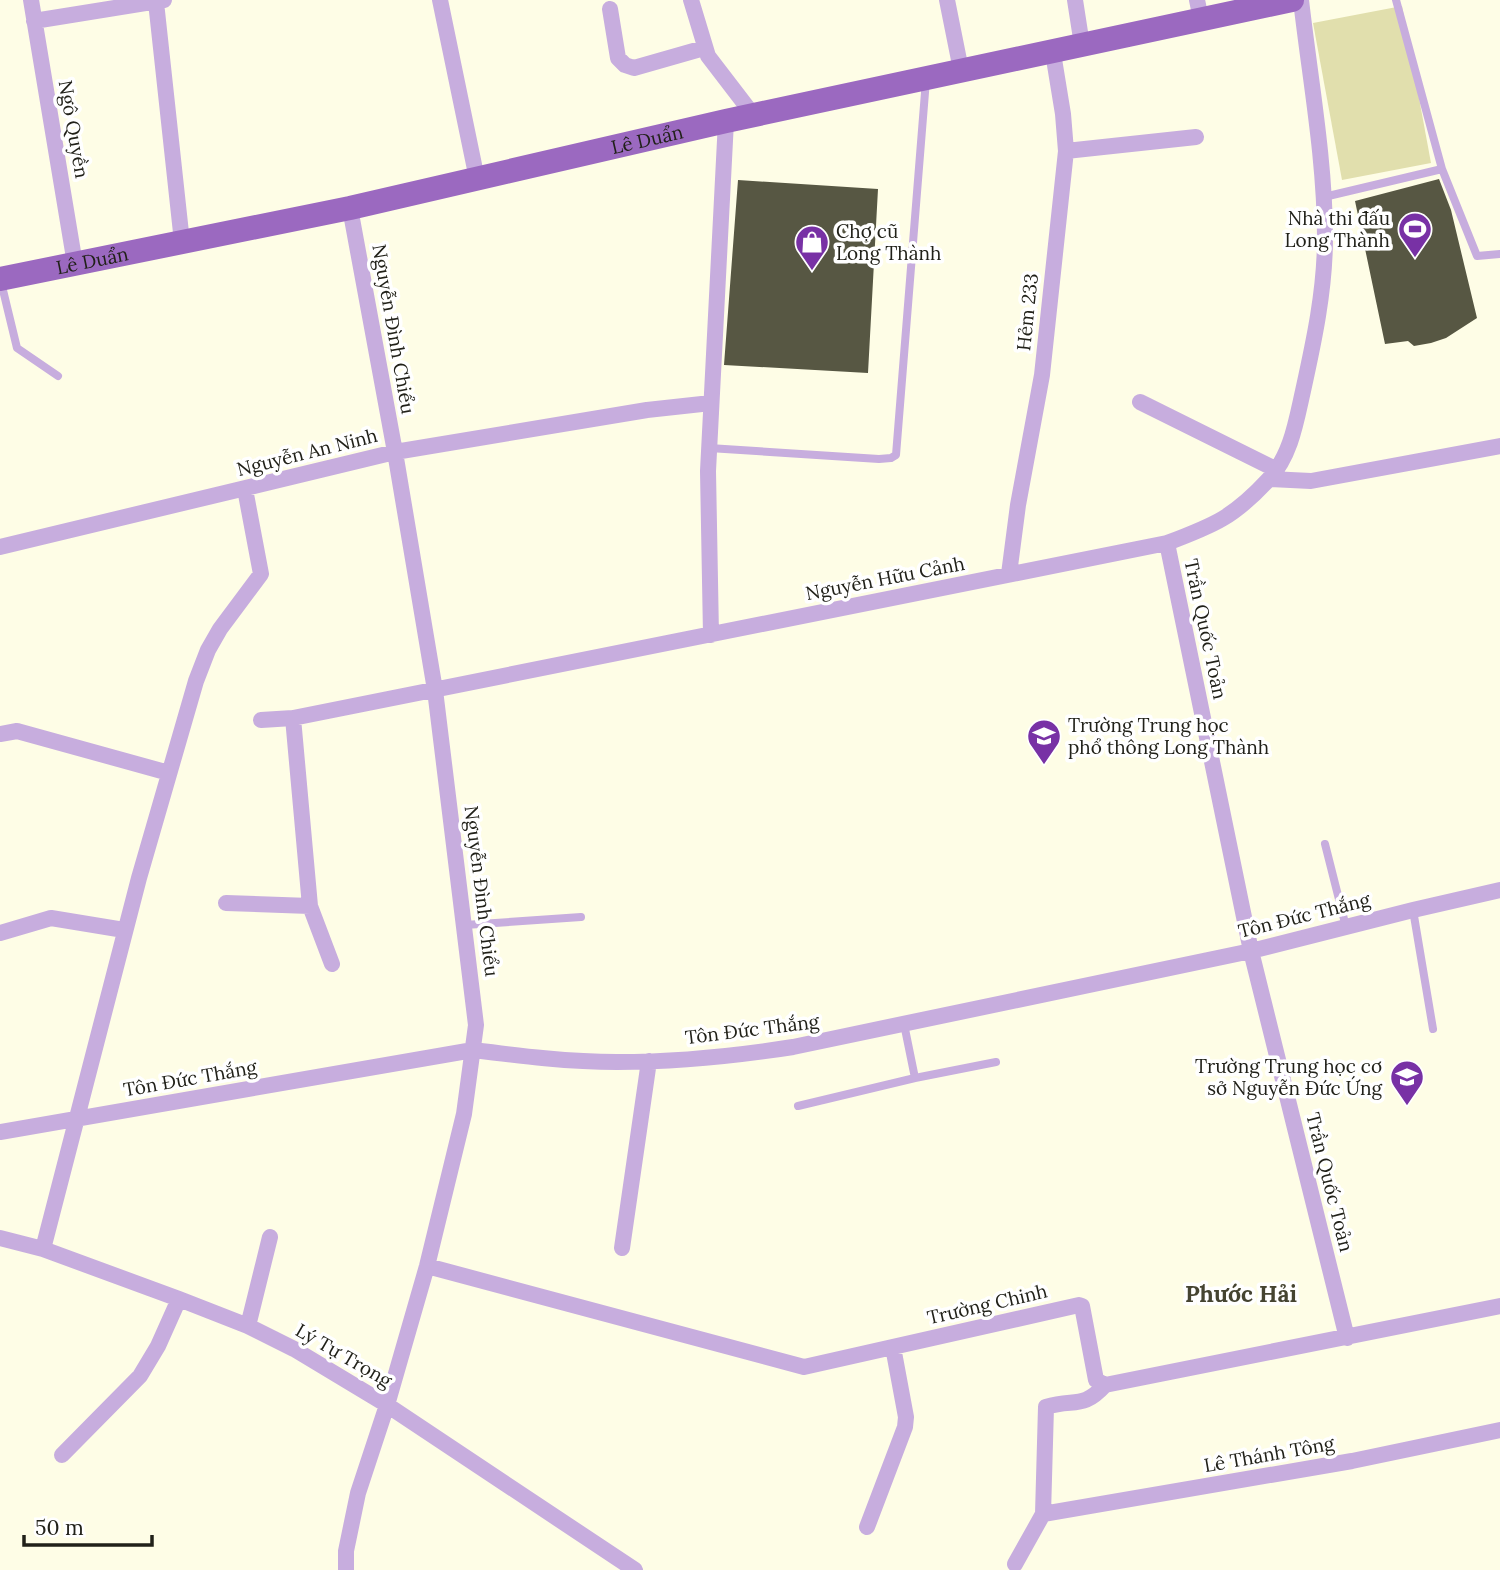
<svg xmlns="http://www.w3.org/2000/svg" width="1500" height="1570" viewBox="0 0 1500 1570" font-family="Lora,serif">
<rect width="100%" height="100%" fill="#fefde6"/>
<path fill="#e1dfad" d="M1402,6L1431,163L1342,180L1313,23Z"/>
<path fill="#575743" d="M1439,179L1451,210L1477,318L1446,338L1431,343L1414,346L1408,341L1385,344L1355,201Z
M738,180L878,189L868,373L724,365Z"/>
<g fill="none" stroke-linecap="round" stroke-linejoin="round">
<path stroke="#c7adde" stroke-width="8" d="M1442,169L1477,256L1500,254
M1324,197L1442,169L1396,0
M1,282L17,348L58,376
M709,448L879,459L891,458L896,455L926,80
M1325,844L1346,927
M1413,910L1433,1029
M465,925L581,917
M915,1078L996,1062
M798,1106L915,1078L904,1024"/>
<path stroke="#c7adde" stroke-width="16" d="M31,0L75,264
M440,0L477,179
M691,0L708,56L754,116
M947,0L961,70
M1075,0L1082,45
M1197,0L1201,19
M156,2L182,242
M610,9L618,58L625,65L634,68L704,48
M34,21L164,0
M1066,151L1196,137
M1140,402L1277,470
M1269,479C1291,455 1296,422 1303,391C1314,341 1325,290 1325,238C1325,159 1310,79 1301,0
M1167,543L1251,951L1347,1338
M0,547L395,452L647,410L711,403
M1009,574L1018,505L1042,375L1066,151L1063,114L1053,53
M711,635L708,471L726,121
M293,718L310,906L332,964
M261,720L293,718L1167,543C1215,525 1234,517 1269,479L1311,481L1500,446
M0,734L17,731L169,773
M226,903L310,906
M0,933L51,918L124,930
M0,1132L473,1050C521,1056 569,1062 617,1062C676,1062 735,1056 793,1047L1251,951L1413,910L1500,890
M0,1238L43,1249L179,1299L248,1326L294,1349L387,1405L635,1570
M622,1248L649,1061
M43,1249L139,878L196,681L208,650L220,629L261,574L245,489
M427,1266L804,1367L1079,1305L1082,1306L1096,1380L1105,1385L1500,1306
M248,1326L270,1237
M62,1455L140,1376L158,1346L179,1299
M1043,1514L1352,1461L1500,1430
M867,1527L905,1427L906,1417L893,1347
M1015,1564L1043,1514L1046,1407C1075,1398 1082,1410 1105,1385
M346,1570V1551L358,1493L387,1405L427,1266L464,1114L476,1025L435,690L395,452L350,208"/>
<path stroke="#9b69c0" stroke-width="24" id="s1" d="M0,279L350,208L726,121L1292,0"/>
</g>
<defs>
<g id="stadium-pin" transform="scale(1.75)"><path d="M0 17L-7.5 6A9.5 9.5 0 1 1 7.5 6Z" fill="#7831a5" stroke="#fff"/><path d="M0-5a6.5 5 0 1 0 0 10a6.5 5 0 1 0 0-10ZM-3.5-1.8h7v3.6h-7Z" fill="#fff"/></g>
<g id="shop-pin" transform="scale(1.75)"><path d="M0 17L-7.5 6A9.5 9.5 0 1 1 7.5 6Z" fill="#7831a5" stroke="#fff"/><path d="M-5-2.5h2.3a2.7 3.5 0 0 1 5.4 0H5L5.5 6h-11ZM-1.5-2.5h3a1.5 2.3 0 0 0-3 0Z" fill="#fff"/></g>
<g id="school-pin" transform="scale(1.75)"><path d="M0 17L-7.5 6A9.5 9.5 0 1 1 7.5 6Z" fill="#7831a5" stroke="#fff"/><path d="M0-5L7-2L0 1L-7-2ZM-4 1L0 2.5L4 1V4Q0 6-4 4Z" fill="#fff"/></g>
</defs>
<g fill-rule="evenodd">
<use href="#stadium-pin" x="1415" y="229"/>
<use href="#shop-pin" x="812" y="242"/>
<use href="#school-pin" x="1044" y="736"/>
<use href="#school-pin" x="1407" y="1077"/>
</g>
<g text-anchor="middle" stroke-width="7" stroke-linejoin="round" paint-order="stroke">
<g font-size="19" fill="#212119" stroke="#fff">
<text transform="translate(74 129) rotate(80)" y="7">Ngô Quyền</text>
<text dy="7" stroke="none"><textPath href="#s1" startOffset="662">Lê Duẩn</textPath></text>
<text dy="7" stroke="none"><textPath href="#s1" startOffset="94">Lê Duẩn</textPath></text>
<text transform="translate(1027 312) rotate(-84)" y="7">Hẻm 233</text>
<text transform="translate(394 329) rotate(80)" y="7">Nguyễn Đình Chiểu</text>
<text transform="translate(307 452) rotate(-14)" y="7">Nguyễn An Ninh</text>
<text transform="translate(885 578) rotate(-11)" y="7">Nguyễn Hữu Cảnh</text>
<text transform="translate(1206 629) rotate(78)" y="7">Trần Quốc Toản</text>
<text transform="translate(482 891) rotate(83)" y="7">Nguyễn Đình Chiểu</text>
<text transform="translate(1304 915) rotate(-14)" y="7">Tôn Đức Thắng</text>
<text transform="translate(752 1029) rotate(-7)" y="7">Tôn Đức Thắng</text>
<text transform="translate(190 1078) rotate(-10)" y="7">Tôn Đức Thắng</text>
<text transform="translate(1330 1182) rotate(76)" y="7">Trần Quốc Toản</text>
<text transform="translate(987 1304) rotate(-13)" y="7">Trường Chinh</text>
<text transform="translate(344 1355) rotate(30)" y="7">Lý Tự Trọng</text>
<text transform="translate(1269 1454) rotate(-10)" y="7">Lê Thánh Tông</text>
</g>
<g font-size="19" fill="#212119" stroke="#fff" text-anchor="end">
<text x="1390" y="225">Nhà thi đấu<tspan x="1390" dy="22">Long Thành</tspan></text>
<text x="836" y="238" text-anchor="start">Chợ cũ<tspan x="836" dy="22">Long Thành</tspan></text>
<text x="1068" y="732" text-anchor="start">Trường Trung học<tspan x="1068" dy="22">phổ thông Long Thành</tspan></text>
<text x="1382" y="1073">Trường Trung học cơ<tspan x="1382" dy="22">sở Nguyễn Đức Ứng</tspan></text>
</g>
<g font-size="23" font-weight="bold" fill="#454431" stroke="#fff">
<text x="1241" y="1302">Phước Hải</text>
</g>
</g>
<path d="M24 1535v10h128v-10" fill="none" stroke="#212119" stroke-width="3.5"/>
<text x="35" y="1535" font-size="21" fill="#212119" stroke="#ffffff" stroke-width="5" paint-order="stroke">50 m</text>
</svg>
